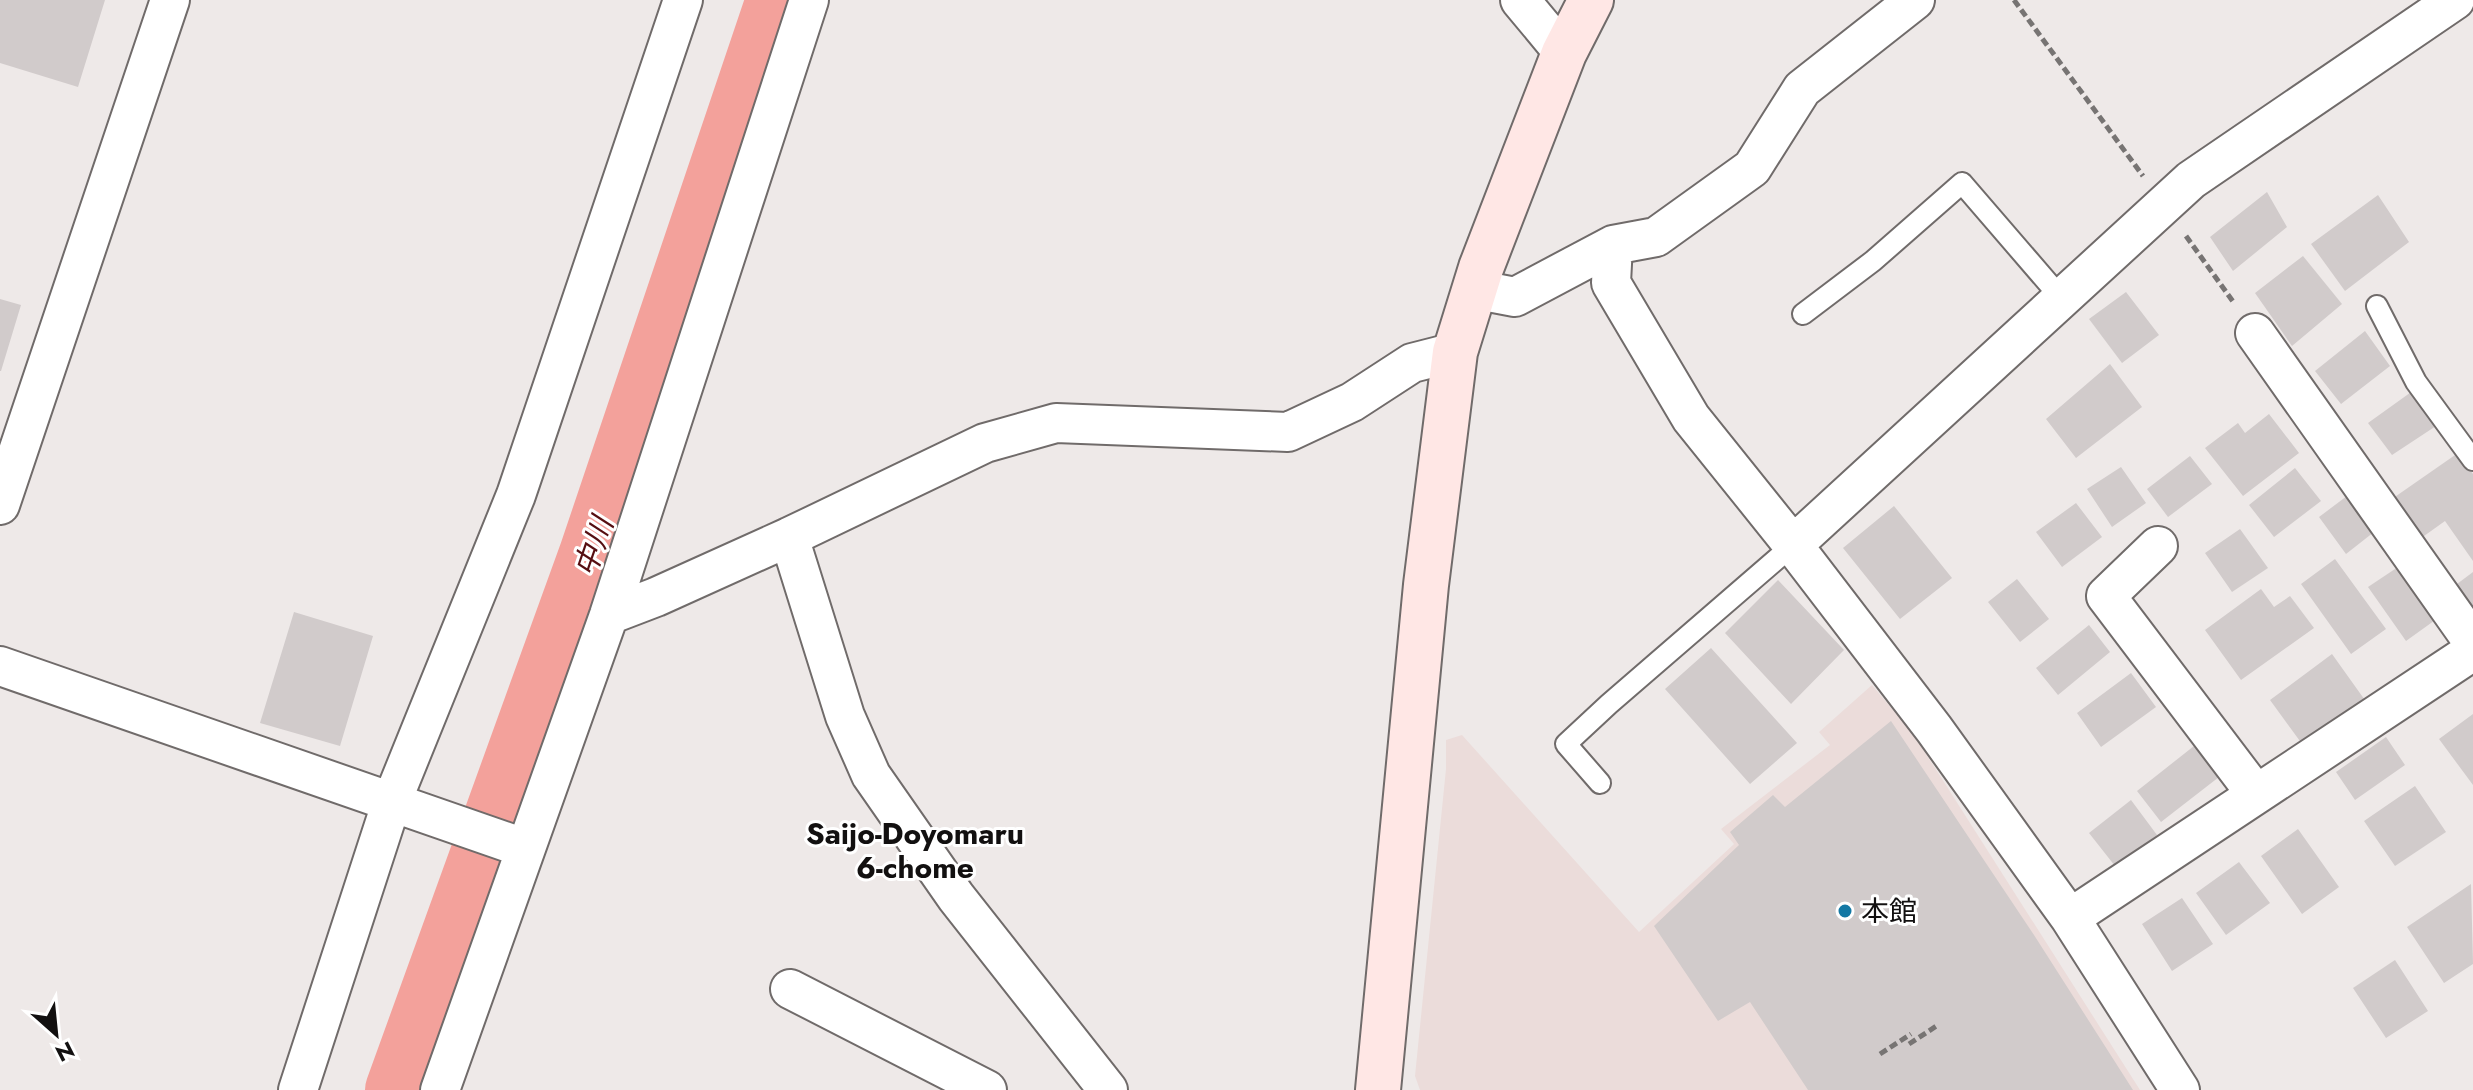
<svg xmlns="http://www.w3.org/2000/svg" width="2473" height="1090" viewBox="0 0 2473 1090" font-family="Jost,'Noto Sans JP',sans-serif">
<rect width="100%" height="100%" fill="#eee9e8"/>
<path fill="#ebdcda" d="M1872,685L1914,735L2140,1090H1420L1415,1076L1446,769V740L1462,735L1639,932L1734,844L1721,829L1830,745L1819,732Z"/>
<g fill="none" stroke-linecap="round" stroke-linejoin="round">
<path stroke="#f3a19b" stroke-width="66" d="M398,1090L592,554L779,0"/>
</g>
<path fill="#d1cbcb" d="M0,0H105L78,87L0,63Z
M2267,192L2287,227L2233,271L2210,237Z
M2378,195L2409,242L2345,291L2311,244Z
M2303,256L2342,304L2292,346L2255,293Z
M2126,292L2159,335L2122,363L2089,319Z
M0,299L21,305L1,371H0Z
M2365,331L2390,366L2341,404L2315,371Z
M2110,364L2142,407L2076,458L2046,419Z
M2414,390L2436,426L2392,455L2368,423Z
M2269,414L2299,453L2243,496L2205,448L2238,423L2245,433Z
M2458,453L2473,474V561L2445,521L2417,541L2389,501Z
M2190,456L2212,484L2168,517L2147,489Z
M2121,467L2146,503L2112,527L2087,489Z
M2295,468L2321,501L2274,537L2249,505Z
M2347,496L2374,532L2346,554L2319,517Z
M2076,503L2102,537L2062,567L2036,532Z
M1894,506L1952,578L1900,619L1843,548Z
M2240,529L2268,568L2232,592L2205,553Z
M2335,559L2386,629L2351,654L2301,584Z
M2401,565L2438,618L2406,641L2368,587Z
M2473,572V615L2453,587Z
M2017,579L2049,619L2020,642L1988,602Z
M1778,580L1844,650L1791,704L1725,633Z
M2261,589L2274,607L2290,596L2314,628L2241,680L2205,630Z
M294,612L373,636L340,746L260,723Z
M2089,625L2110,652L2058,695L2036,668Z
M1711,648L1797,743L1750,784L1665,689Z
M2332,654L2367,703L2305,748L2270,700Z
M2131,673L2156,707L2101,747L2077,713Z
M2473,714V785L2439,739Z
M1891,721L2034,935L2133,1090H1808L1750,1002L1718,1021L1654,926L1739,845L1730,832L1773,795L1785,807Z
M2386,737L2405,765L2355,800L2336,772Z
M2194,746L2219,777L2161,822L2137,791Z
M2415,786L2446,832L2395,866L2364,821Z
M2131,800L2157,835L2115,866L2089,833Z
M2298,829L2339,887L2302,914L2261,856Z
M2239,862L2270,903L2226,935L2196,893Z
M2471,884L2473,964L2444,983L2407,927Z
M2182,898L2213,944L2172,971L2142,924Z
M2395,960L2428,1011L2386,1038L2353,988Z"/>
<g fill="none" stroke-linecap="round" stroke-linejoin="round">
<g stroke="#706b6a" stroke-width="24">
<path id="lane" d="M2377,306L2416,382L2473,460
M1803,314L1873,261L1962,183L2062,299
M1600,783L1566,744L1609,704L1793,545"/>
</g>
<g stroke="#706b6a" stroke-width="42">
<path id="street" d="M1520,0L1564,53
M1613,245L1656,237L1752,168L1802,89L1915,0
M1473,289L1515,297L1613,245L1611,283L1691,418L1793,545L1934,729L2070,918L2180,1090
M2255,333L2473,642
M0,505L170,0
M789,537L845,716L871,775L956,897L1108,1090
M1793,545L2191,180L2455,0
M2158,546L2106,596L2256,794
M609,615L656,597L789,537L985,443L1056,423L1288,432L1352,402L1412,363L1455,352
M0,666L524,848
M2070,918L2473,651
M790,989L987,1090
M298,1090L392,801L516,495L683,0
M440,1090L609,615L809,0"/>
</g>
<g stroke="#706b6a" stroke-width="48">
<path id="secondary" d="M1378,1090L1426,585L1455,352L1481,268L1564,53L1591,0"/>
</g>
<path stroke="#777473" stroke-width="5" stroke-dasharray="8 4" stroke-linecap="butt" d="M2014,0L2143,176
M2186,236L2234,303
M1909,1044L1938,1025
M1880,1054L1911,1034"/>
<use href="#lane" stroke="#fff" stroke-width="20"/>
<use href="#street" stroke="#fff" stroke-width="38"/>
<use href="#secondary" stroke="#ffe7e5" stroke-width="44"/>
</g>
<circle fill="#1378a4" stroke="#fff" stroke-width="3" cx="1845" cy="911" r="8"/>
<g text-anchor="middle" stroke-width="6" stroke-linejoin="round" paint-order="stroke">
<g font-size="28" fill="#121010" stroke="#fff" text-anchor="start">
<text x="1861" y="921">本館</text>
</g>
<g font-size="30" font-style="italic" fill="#560e11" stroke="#fff">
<text transform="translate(594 547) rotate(-71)" y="10">中川</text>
</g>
<g font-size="30" font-weight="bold" fill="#121010" stroke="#fff">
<text x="915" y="844">Saijo-Doyomaru<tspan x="915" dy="34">6-chome</tspan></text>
</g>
</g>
<g transform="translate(56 1034) rotate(153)" stroke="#ffffff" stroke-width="6" paint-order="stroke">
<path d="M0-6L14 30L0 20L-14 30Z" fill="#121010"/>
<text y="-12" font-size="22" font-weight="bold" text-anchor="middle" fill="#121010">N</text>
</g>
</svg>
